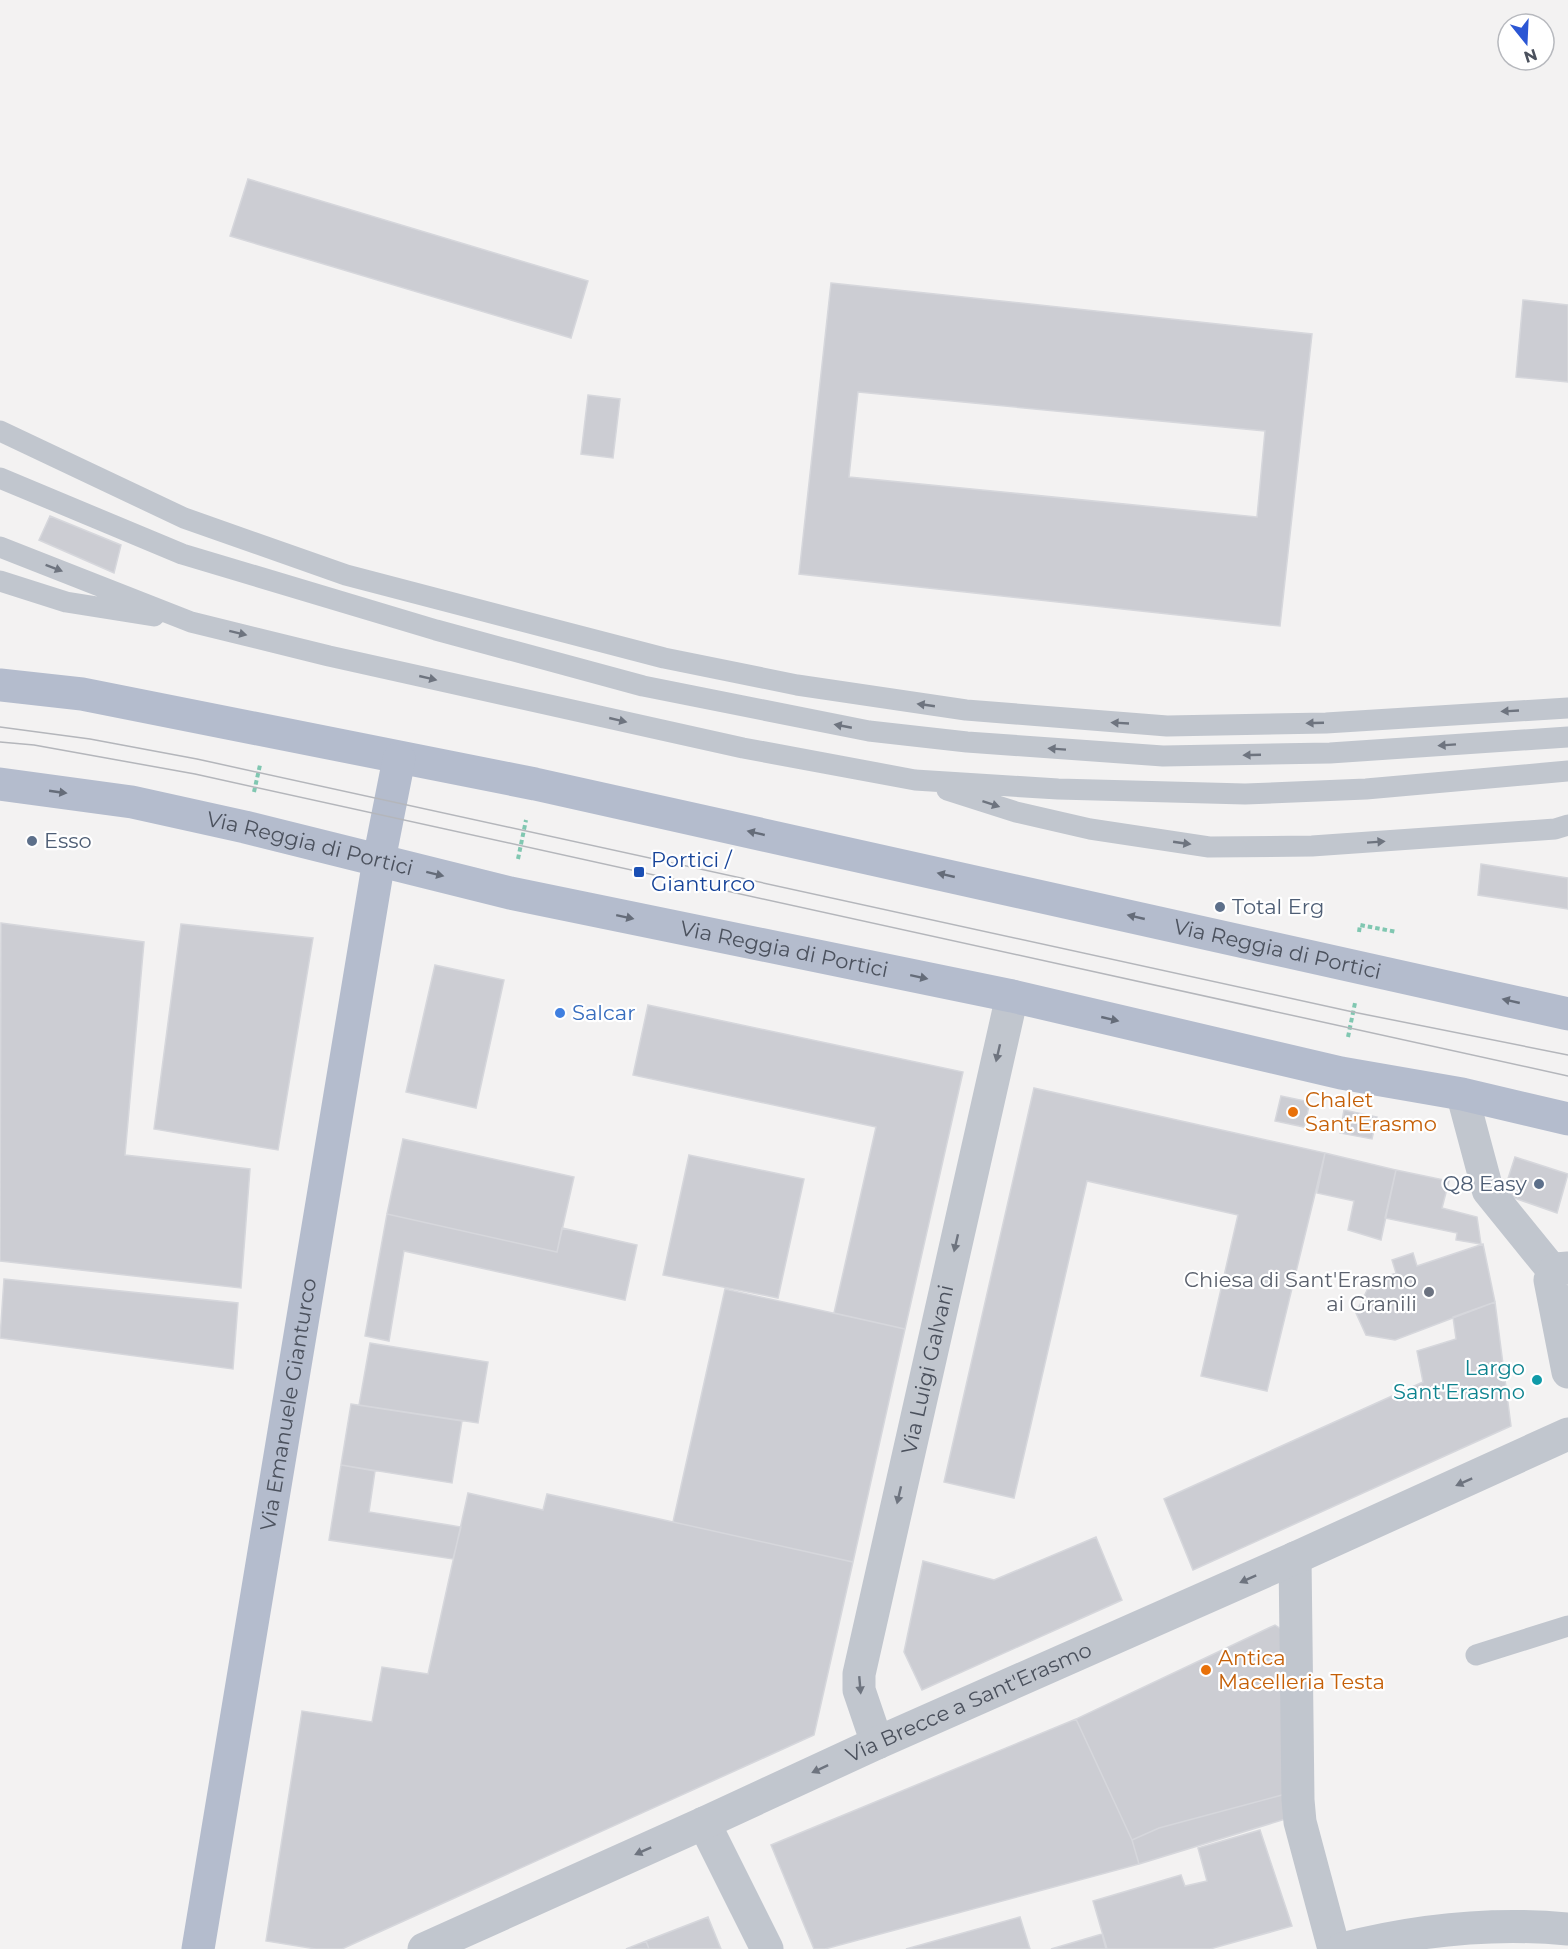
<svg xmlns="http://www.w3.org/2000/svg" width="1568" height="1949" viewBox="0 0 1568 1949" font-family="Montserrat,sans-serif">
<rect width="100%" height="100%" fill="#f3f2f2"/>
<path fill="#cccdd3" stroke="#d6d7dc" stroke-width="1.5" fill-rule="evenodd" d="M248,179L588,281L571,338L230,236Z
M831,283L1312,334L1280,626L799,574ZM858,392L1265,431L1257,517L849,477Z
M1523,300L1568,305V382L1516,377Z
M588,395L620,399L613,458L581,454Z
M50,516L121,545L114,573L39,540Z
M1481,864L1568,878V909L1478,895Z
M1,923L144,942L125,1155L250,1169L241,1288L0,1261Z
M181,924L313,938L278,1150L154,1129Z
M435,965L504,980L476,1108L406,1092Z
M648,1005L963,1072L905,1329L834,1313L876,1127L633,1075Z
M1034,1088L1325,1153L1267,1391L1201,1376L1238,1215L1087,1181L1014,1498L944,1482Z
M1281,1096L1310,1102L1304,1127L1275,1121Z
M1344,1110L1377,1117L1372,1139L1340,1133Z
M403,1139L574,1177L557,1252L387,1214Z
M1325,1153L1396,1170L1381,1240L1348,1230L1354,1201L1317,1193Z
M689,1155L804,1179L778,1298L663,1275Z
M1515,1157L1568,1174L1557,1213L1503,1194Z
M1396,1170L1449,1181L1442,1208L1477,1217L1481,1244L1456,1240L1457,1233L1385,1218Z
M387,1214L557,1252L562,1228L637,1245L625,1300L404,1251L389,1341L365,1336Z
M1483,1244L1495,1302L1395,1340L1366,1335L1356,1313L1371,1282L1396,1273L1392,1260L1413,1253L1417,1266Z
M4,1279L238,1303L233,1369L0,1338Z
M725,1289L905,1329L853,1562L673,1522Z
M1495,1302L1511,1426L1193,1570L1164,1499L1423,1382L1417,1351L1456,1339L1453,1317Z
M370,1343L488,1362L478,1423L359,1405Z
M351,1404L462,1421L452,1483L341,1465Z
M341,1465L375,1471L369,1512L461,1527L453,1559L329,1540Z
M468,1493L543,1510L547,1494L853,1562L814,1735L342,1949H316L266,1941L302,1711L372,1722L382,1667L428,1674Z
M1096,1537L1122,1600L922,1690L904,1652L923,1561L994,1580Z
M1275,1625L1281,1629L1286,1794L1159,1828L1132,1840L1076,1719Z
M1076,1719L1132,1840L1139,1864L825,1949H814L771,1845Z
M1286,1794L1292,1817L1139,1864L1132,1840L1159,1828Z
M1260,1830L1292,1926L1210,1949H1107L1093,1901L1181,1875L1185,1886L1207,1881L1198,1848Z
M708,1917L721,1949H649L646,1941Z
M1020,1917L1030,1949H906Z
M1102,1934L1106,1949H1051Z
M646,1941L649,1949H626Z"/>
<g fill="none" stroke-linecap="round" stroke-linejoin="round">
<path stroke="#80c7b1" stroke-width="4" stroke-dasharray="4.5 3" stroke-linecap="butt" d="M254,792L260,765
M518,859L526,820
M1359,932L1360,925L1397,932
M1348,1037L1355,1003"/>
<path stroke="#c1c6ce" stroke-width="21" d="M0,431L184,518L346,575L664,658L797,685L966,710L1167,726L1326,723L1568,708
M0,478L182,554L436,630L643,686L869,731L967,742L1163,756L1330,753L1568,737
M0,547L191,622L329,656L743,748L915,780L1058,789L1245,794L1366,789L1568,771
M0,581L66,602L154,616
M947,790L1016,812L1090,829L1209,847L1312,846L1555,829L1568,825
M1476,1655L1568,1626"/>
<path stroke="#c1c6ce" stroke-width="32" d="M1462,1094L1488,1191L1553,1271"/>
<g stroke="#c1c6ce" stroke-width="33">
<path d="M1568,1268L1556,1269L1550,1280L1568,1372"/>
<path d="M1295,1558L1298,1800L1300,1822L1334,1949"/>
<path id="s1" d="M877,1743L859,1690V1674L1012,996"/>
<path d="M704,1823L767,1949"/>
<path id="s2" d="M424,1949L704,1823L877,1743L1295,1558L1568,1434"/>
<path d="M1342,1949C1416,1930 1492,1922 1568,1929"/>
</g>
<g stroke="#b4bccd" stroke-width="33">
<path id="s3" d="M0,685L82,694L535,784L1568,1014"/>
<path id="s4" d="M0,784L132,802L245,827L510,893L1012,996L1341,1073L1462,1094L1568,1119"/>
<path id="s5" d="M198,1949L379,860L399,759"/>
</g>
<path stroke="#b4b6bb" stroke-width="1.5" d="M0,727L90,739L197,759L1353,1012L1568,1055
M0,742L34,745L195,774L1568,1076"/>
</g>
<defs><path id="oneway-solid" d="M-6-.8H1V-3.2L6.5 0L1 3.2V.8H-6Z" transform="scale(1.5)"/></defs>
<g fill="#6e747f">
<use href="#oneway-solid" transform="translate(54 568) rotate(21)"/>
<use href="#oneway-solid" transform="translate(238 633) rotate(14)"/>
<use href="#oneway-solid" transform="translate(428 678) rotate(13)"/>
<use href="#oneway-solid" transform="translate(926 705) rotate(-172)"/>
<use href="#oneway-solid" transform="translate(1510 711) rotate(177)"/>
<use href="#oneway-solid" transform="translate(618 720) rotate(13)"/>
<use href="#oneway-solid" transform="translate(1120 723) rotate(-177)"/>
<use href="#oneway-solid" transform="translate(1315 723) rotate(178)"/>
<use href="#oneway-solid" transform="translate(843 726) rotate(-169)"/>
<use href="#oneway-solid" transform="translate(1447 745) rotate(176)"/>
<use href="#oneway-solid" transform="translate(1057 749) rotate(-176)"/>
<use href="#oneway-solid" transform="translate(1252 755) rotate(178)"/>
<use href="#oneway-solid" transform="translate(991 804) rotate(18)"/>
<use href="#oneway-solid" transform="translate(1376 842) rotate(-4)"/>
<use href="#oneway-solid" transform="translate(1182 843) rotate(8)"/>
<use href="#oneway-solid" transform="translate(998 1053) rotate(103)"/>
<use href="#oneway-solid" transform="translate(956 1243) rotate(103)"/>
<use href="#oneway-solid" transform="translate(1464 1482) rotate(156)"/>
<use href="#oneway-solid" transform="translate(899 1495) rotate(103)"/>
<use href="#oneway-solid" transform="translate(1248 1579) rotate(156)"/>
<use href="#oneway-solid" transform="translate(860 1685) rotate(85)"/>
<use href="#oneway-solid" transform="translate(820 1769) rotate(155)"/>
<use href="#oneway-solid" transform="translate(643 1851) rotate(156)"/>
</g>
<g fill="#656c79">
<use href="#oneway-solid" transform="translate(58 792) rotate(8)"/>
<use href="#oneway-solid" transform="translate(756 833) rotate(-167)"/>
<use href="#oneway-solid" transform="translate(435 874) rotate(14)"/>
<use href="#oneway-solid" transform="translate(946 875) rotate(-167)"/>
<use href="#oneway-solid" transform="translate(625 917) rotate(12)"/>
<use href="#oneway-solid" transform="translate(1136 917) rotate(-167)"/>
<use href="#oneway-solid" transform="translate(919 977) rotate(12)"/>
<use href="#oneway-solid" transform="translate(1511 1001) rotate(-167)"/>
<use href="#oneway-solid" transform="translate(1110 1019) rotate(13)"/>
</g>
<g fill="#5c6f8a" stroke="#fff" stroke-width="2">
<circle cx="32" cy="841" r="6"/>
<circle cx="1220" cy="907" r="6"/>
<circle cx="1539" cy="1184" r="6"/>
</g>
<rect fill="#1a4fb4" stroke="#fff" stroke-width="2" x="633" y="866" width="12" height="12" rx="3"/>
<circle fill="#3f7fe0" stroke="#fff" stroke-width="2" cx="560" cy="1013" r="6"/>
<g fill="#e8710a" stroke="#fff" stroke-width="2">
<circle cx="1293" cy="1112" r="6"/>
<circle cx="1206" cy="1670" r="6"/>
</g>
<circle fill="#6b7280" stroke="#fff" stroke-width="2" cx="1429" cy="1292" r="6"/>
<circle fill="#0f9aa8" stroke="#fff" stroke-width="2" cx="1537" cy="1380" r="6"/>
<g text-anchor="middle" stroke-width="4.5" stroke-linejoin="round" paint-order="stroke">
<g font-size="21" fill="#4e5e75" stroke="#fff" text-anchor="start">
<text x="44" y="848">Esso</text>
<text x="1232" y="914">Total Erg</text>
<text x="1527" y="1191" text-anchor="end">Q8 Easy</text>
</g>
<g font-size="21" fill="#4b515d" stroke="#fff">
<text dy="7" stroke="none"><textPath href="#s4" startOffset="316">Via Reggia di Portici</textPath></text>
<text dy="7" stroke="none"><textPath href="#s3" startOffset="1305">Via Reggia di Portici</textPath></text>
<text dy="7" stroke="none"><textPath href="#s4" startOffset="802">Via Reggia di Portici</textPath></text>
<text dy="7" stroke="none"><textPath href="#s1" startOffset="384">Via Luigi Galvani</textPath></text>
<text dy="7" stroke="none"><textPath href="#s5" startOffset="552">Via Emanuele Gianturco</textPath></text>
<text dy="7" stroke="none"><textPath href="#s2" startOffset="598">Via Brecce a Sant'Erasmo</textPath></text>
</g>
<g font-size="21" fill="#164399" stroke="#fff" text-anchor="start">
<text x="651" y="867">Portici /<tspan x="651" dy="24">Gianturco</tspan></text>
</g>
<g font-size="21" fill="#366cbe" stroke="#fff" text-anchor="start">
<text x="572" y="1020">Salcar</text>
</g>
<g font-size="21" fill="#c56008" stroke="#fff" text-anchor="start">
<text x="1305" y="1107">Chalet<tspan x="1305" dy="24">Sant'Erasmo</tspan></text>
<text x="1218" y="1665">Antica<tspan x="1218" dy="24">Macelleria Testa</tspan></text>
</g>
<g font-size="21" fill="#5b616d" stroke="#fff" text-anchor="end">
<text x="1417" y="1287">Chiesa di Sant'Erasmo<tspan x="1417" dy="24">ai Granili</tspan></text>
</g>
<g font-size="21" fill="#0d838f" stroke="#fff" text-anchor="end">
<text x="1525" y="1375">Largo<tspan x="1525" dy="24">Sant'Erasmo</tspan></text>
</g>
</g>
<g transform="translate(1526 42) rotate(162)"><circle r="28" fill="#ffffff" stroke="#b7b9be" stroke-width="1.5"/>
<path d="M0-4.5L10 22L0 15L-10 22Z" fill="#2b56d4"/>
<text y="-9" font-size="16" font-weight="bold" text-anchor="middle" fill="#4b515d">N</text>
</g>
</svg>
